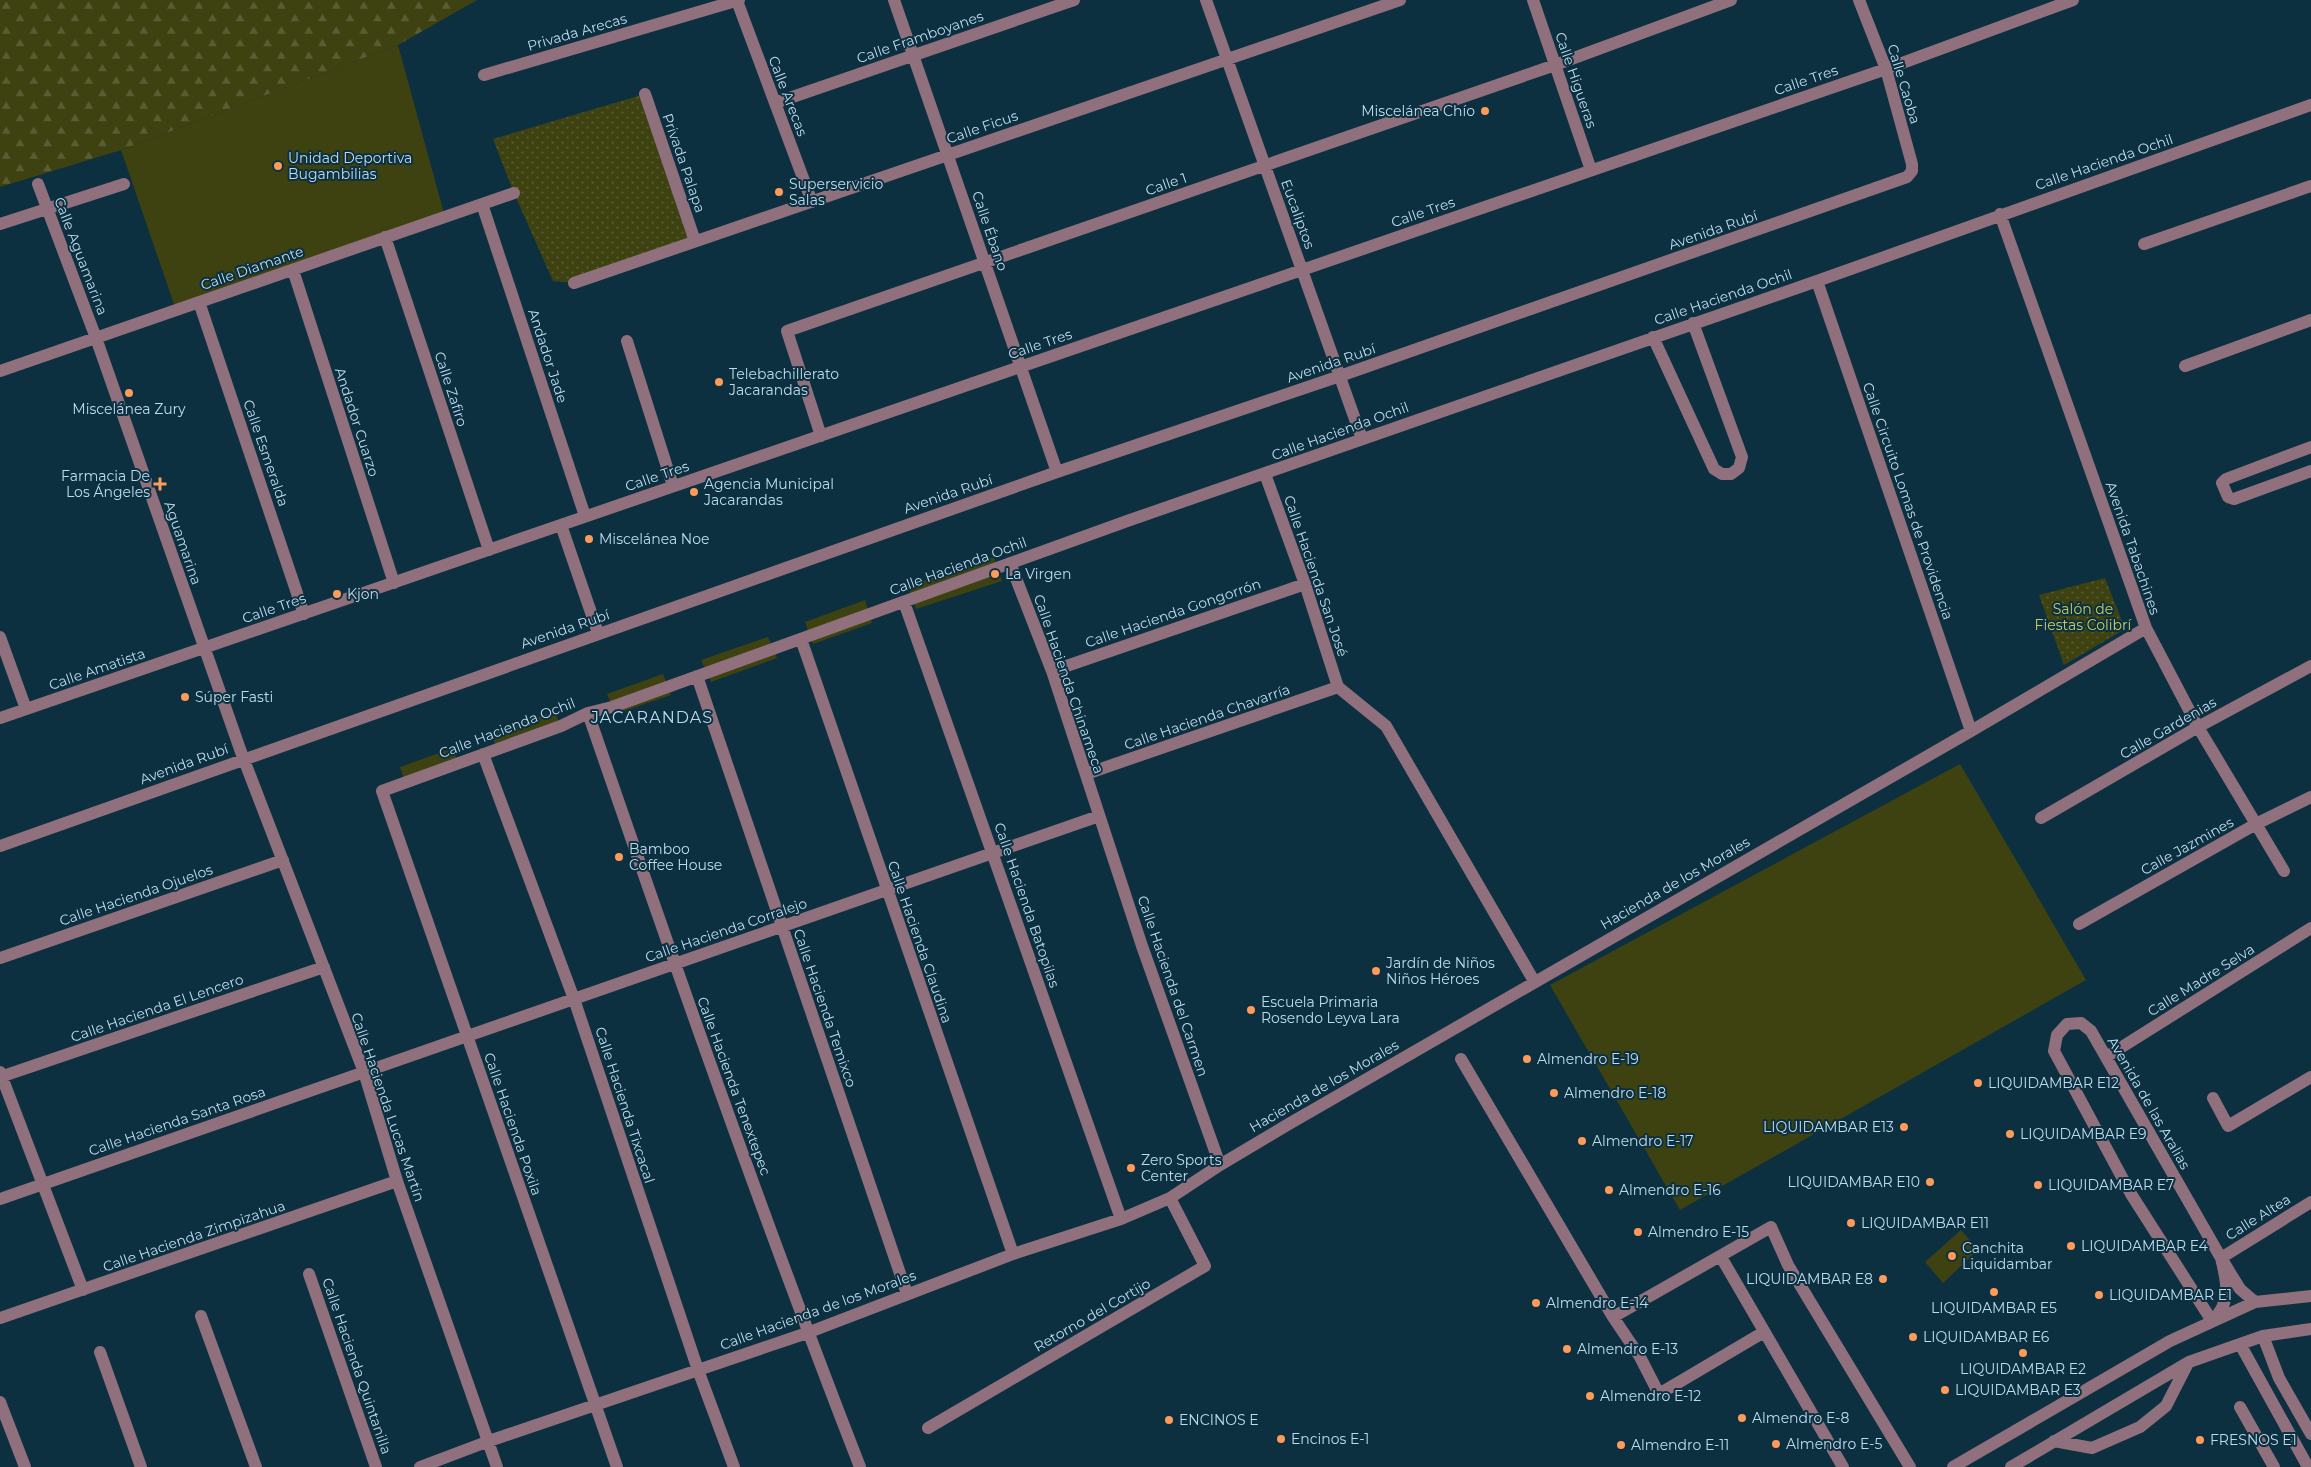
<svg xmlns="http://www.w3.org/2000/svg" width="2311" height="1467" viewBox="0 0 2311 1467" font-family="Montserrat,sans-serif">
<defs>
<pattern id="forest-firs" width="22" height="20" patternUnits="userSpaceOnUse" patternTransform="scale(1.25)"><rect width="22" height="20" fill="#3e4211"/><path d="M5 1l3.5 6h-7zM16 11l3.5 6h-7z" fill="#585d34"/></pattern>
<pattern id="park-dots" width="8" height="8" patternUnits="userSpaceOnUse" patternTransform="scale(1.25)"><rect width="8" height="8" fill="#3e4211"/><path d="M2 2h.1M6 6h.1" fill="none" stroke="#585d34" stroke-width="1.8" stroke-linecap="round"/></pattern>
</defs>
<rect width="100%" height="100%" fill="#0d3041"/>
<path fill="#3e4211" d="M398,45L445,217L176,310L121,150Z
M994,557L1002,581L916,609L908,586Z
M865,600L872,623L813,644L805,622Z
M768,637L777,658L711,682L701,660Z
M663,674L671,695L615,714L607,694Z
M555,711L562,731L499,754L491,734Z
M453,748L460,768L405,782L400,767Z
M1960,764L2086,980L1680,1210L1550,985Z
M1961,1230L1978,1250L1943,1283L1925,1262Z"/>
<path fill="url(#forest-firs)" d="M0,0H477L398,45L121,150L0,187Z"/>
<path fill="url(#park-dots)" d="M645,94L695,241L574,283L553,281L514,193L493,139Z
M2105,578L2125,629L2064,665L2039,595Z"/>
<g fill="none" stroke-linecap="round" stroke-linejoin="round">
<path stroke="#90707d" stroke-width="12" d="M894,0L1057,472
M1206,0L1362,439
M1533,0L1591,170
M737,1L812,202
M484,75L739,0
M645,94L695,241
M775,103L1074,0
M38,184L96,338L241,752L364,1072L397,1181L497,1467
M482,204L585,516
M2000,214L2146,628L2198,727L2284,871
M0,224L124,184
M385,237L489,550
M2144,244L2311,186
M293,270L394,583
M1817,281L1971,731
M574,283L1400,0
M199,302L304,614
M1653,337L1714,469L1722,474H1731L1739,468L1742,457L1693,323
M627,341L673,486
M2185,366L2311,320
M0,371L514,193
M821,436L787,331L1555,65L1731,0
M2311,447L2226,479L2222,483L2228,497L2234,499L2311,471
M1265,474L1305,584L1338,687
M561,525L598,633
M1010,563L1052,671L1142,946L1220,1165
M904,602L1121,1219
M0,637L26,709
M801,639L1013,1254
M1052,671L1305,584
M697,676L907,1294
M1338,687L1386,726L1534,981
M588,713C675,966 763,1218 860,1467
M0,718L1886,69L2073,0
M483,754L574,999L698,1370L734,1467
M1086,774L1338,687
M2041,818L2198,727L2311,666
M0,846L1057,472L1340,376L1907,177L1912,171V164L1886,69L1859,0
M2079,924L2256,824L2311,797
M0,958L283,860
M2106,1057L2311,928
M1461,1059L1613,1317L1640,1357L1659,1394L1764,1332
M0,1072L83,1290
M0,1077L324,967
M2213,1098L2228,1126L2311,1077
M0,1199L1099,816
M1721,1257L1843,1467
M309,1274L376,1467
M2255,1302L2240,1289L2221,1258L2091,1031L2081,1023L2067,1024L2057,1035L2054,1051L2131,1194L2212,1321C2232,1302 2227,1282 2221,1258L2311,1202
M201,1316L256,1467
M1613,1317L1771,1227L1788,1265L1910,1467
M0,1318L397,1181
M2263,1336L2279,1378L2311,1434
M2240,1344L2308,1467
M100,1352L141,1467
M0,1402L25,1467
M2240,1407L2274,1467
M928,1428L1205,1266L1170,1198
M2054,1441L2092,1448L2140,1427L2166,1406L2188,1363
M420,1467L489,1441L807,1333L1013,1254L1121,1219L1170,1198L1220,1165L1287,1125L1971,731L2146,628
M617,1467L382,791L561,726L588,713L612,707L1130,520L1817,281L2311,105
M1953,1467L2170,1341L2255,1302L2311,1296
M2011,1467L2189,1362L2263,1336L2311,1329"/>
</g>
<g fill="#fe9b58" stroke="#0d3041" stroke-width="2">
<circle cx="1485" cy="111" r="5"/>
<circle cx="278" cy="166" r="5"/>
<circle cx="779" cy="192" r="5"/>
<circle cx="719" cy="382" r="5"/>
<circle cx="129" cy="393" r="5"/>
<path d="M157.5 476.5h5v5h5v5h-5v5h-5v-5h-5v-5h5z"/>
<circle cx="694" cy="492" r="5"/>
<circle cx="589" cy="539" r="5"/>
<circle cx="995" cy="574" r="5"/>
<circle cx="337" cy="594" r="5"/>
<circle cx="185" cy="697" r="5"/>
<circle cx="619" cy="857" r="5"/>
<circle cx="1376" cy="971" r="5"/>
<circle cx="1251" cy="1010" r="5"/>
<circle cx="1527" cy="1059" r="5"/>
<circle cx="1978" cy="1083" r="5"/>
<circle cx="1554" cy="1093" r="5"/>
<circle cx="1904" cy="1127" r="5"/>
<circle cx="2010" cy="1134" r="5"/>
<circle cx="1582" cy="1141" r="5"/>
<circle cx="1131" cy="1168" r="5"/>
<circle cx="1930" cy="1182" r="5"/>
<circle cx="2038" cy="1185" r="5"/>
<circle cx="1609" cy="1190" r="5"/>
<circle cx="1851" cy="1223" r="5"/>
<circle cx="1638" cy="1232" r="5"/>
<circle cx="2071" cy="1246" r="5"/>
<circle cx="1952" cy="1256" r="5"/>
<circle cx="1883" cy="1279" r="5"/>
<circle cx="1994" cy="1292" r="5"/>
<circle cx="2099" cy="1295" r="5"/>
<circle cx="1536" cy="1303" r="5"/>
<circle cx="1913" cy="1337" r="5"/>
<circle cx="1567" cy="1349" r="5"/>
<circle cx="2023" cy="1353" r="5"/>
<circle cx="1945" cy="1390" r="5"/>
<circle cx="1590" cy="1396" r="5"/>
<circle cx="1742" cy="1418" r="5"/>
<circle cx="1169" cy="1420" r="5"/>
<circle cx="1281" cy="1439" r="5"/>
<circle cx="2200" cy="1440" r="5"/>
<circle cx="1776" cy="1444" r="5"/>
<circle cx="1621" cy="1445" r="5"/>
</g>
<g text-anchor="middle" stroke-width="4" stroke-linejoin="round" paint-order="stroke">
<g font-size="14" fill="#bcdcee" stroke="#0d3041">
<text transform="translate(577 32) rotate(-16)" y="5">Privada Arecas</text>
<text transform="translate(920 37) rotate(-19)" y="5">Calle Framboyanes</text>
<text transform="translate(1576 80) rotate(71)" y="5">Calle Higueras</text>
<text transform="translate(1806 80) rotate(-19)" y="5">Calle Tres</text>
<text transform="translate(1904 84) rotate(73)" y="5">Calle Caoba</text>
<text transform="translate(788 96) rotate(69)" y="5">Calle Arecas</text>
<text transform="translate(982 127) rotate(-19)" y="5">Calle Ficus</text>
<text transform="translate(2104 162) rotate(-19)" y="5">Calle Hacienda Ochil</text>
<text transform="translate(684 163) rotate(71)" y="5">Privada Palapa</text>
<text transform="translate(1166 184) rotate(-19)" y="5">Calle 1</text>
<text transform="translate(1423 212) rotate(-19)" y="5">Calle Tres</text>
<text transform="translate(1298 214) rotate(70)" y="5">Eucaliptos</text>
<text transform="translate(1713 230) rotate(-19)" y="5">Avenida Rubí</text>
<text transform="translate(990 231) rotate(71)" y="5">Calle Ébano</text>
<text transform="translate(81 256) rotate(69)" y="5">Calle Aguamarina</text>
<text transform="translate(252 268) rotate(-19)" y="5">Calle Diamante</text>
<text transform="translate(1723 297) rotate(-19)" y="5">Calle Hacienda Ochil</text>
<text transform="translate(1040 344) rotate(-19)" y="5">Calle Tres</text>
<text transform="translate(548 356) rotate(72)" y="5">Andador Jade</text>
<text transform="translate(1331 363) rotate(-19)" y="5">Avenida Rubí</text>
<text transform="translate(451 389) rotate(72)" y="5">Calle Zafiro</text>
<text transform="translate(357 422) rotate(72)" y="5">Andador Cuarzo</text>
<text transform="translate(1340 431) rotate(-20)" y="5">Calle Hacienda Ochil</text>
<text transform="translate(266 453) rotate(71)" y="5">Calle Esmeralda</text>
<text transform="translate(657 476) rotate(-19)" y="5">Calle Tres</text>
<text transform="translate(948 494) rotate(-19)" y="5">Avenida Rubí</text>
<text transform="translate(1908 501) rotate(71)" y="5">Calle Circuito Lomas de Providencia</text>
<text transform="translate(183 543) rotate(71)" y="5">Aguamarina</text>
<text transform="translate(2133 548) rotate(71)" y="5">Avenida Tabachines</text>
<text transform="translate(958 566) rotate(-20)" y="5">Calle Hacienda Ochil</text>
<text transform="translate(1316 576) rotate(71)" y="5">Calle Hacienda San José</text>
<text transform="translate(274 608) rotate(-19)" y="5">Calle Tres</text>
<text transform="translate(1173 613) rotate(-19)" y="5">Calle Hacienda Gongorrón</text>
<text transform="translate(565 629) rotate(-19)" y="5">Avenida Rubí</text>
<text transform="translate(97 669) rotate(-19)" y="5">Calle Amatista</text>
<text transform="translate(1069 684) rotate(71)" y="5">Calle Hacienda Chinameca</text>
<text transform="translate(1207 717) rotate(-19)" y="5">Calle Hacienda Chavarría</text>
<text transform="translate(507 728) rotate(-21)" y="5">Calle Hacienda Ochil</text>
<text transform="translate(2168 728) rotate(-30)" y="5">Calle Gardenias</text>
<text transform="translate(184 764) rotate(-20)" y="5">Avenida Rubí</text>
<text transform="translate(2187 846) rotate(-29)" y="5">Calle Jazmines</text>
<text transform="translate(1675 883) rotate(-30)" y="5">Hacienda de los Morales</text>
<text transform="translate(136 895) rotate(-19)" y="5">Calle Hacienda Ojuelos</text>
<text transform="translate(1027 905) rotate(71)" y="5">Calle Hacienda Batopilas</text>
<text transform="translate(726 930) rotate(-19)" y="5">Calle Hacienda Corralejo</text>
<text transform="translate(920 942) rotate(71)" y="5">Calle Hacienda Claudina</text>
<text transform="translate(2201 980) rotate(-32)" y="5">Calle Madre Selva</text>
<text transform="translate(1173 986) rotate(71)" y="5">Calle Hacienda del Carmen</text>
<text transform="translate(157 1008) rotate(-19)" y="5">Calle Hacienda El Lencero</text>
<text transform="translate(825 1008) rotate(71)" y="5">Calle Hacienda Temixco</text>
<text transform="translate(734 1086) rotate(70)" y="5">Calle Hacienda Tenextepec</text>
<text transform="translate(1324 1086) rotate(-30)" y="5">Hacienda de los Morales</text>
<text transform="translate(2149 1103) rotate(60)" y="5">Avenida de las Aralias</text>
<text transform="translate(625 1105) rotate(72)" y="5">Calle Hacienda Tixcacal</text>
<text transform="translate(388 1107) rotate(71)" y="5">Calle Hacienda Lucas Martín</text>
<text transform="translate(177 1121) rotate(-19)" y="5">Calle Hacienda Santa Rosa</text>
<text transform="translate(513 1124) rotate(71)" y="5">Calle Hacienda Poxila</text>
<text transform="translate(2258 1217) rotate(-32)" y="5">Calle Altea</text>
<text transform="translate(194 1236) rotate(-19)" y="5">Calle Hacienda Zimpizahua</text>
<text transform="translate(818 1310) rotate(-20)" y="5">Calle Hacienda de los Morales</text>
<text transform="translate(1092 1315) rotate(-30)" y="5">Retorno del Cortijo</text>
<text transform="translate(357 1366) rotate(71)" y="5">Calle Hacienda Quintanilla</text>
</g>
<g font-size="14" fill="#bcdcee" stroke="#0d3041" text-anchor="start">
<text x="1475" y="116" text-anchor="end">Miscelánea Chío</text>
<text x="288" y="163">Unidad Deportiva<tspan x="288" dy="16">Bugambilias</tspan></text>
<text x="789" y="189">Superservicio<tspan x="789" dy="16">Salas</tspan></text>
<text x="729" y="379">Telebachillerato<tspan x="729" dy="16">Jacarandas</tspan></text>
<text x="129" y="414" text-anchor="middle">Miscelánea Zury</text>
<text x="150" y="481" text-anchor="end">Farmacia De<tspan x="150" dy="16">Los Ángeles</tspan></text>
<text x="704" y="489">Agencia Municipal<tspan x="704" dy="16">Jacarandas</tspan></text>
<text x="599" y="544">Miscelánea Noe</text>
<text x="1005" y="579">La Virgen</text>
<text x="347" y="599">Kjon</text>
<text x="195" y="702">Súper Fasti</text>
<text x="629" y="854">Bamboo<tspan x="629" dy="16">Coffee House</tspan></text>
<text x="1386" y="968">Jardín de Niños<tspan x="1386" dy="16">Niños Héroes</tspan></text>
<text x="1261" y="1007">Escuela Primaria<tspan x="1261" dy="16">Rosendo Leyva Lara</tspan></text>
<text x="1537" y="1064">Almendro E-19</text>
<text x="1988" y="1088">LIQUIDAMBAR E12</text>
<text x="1564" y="1098">Almendro E-18</text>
<text x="1894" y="1132" text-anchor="end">LIQUIDAMBAR E13</text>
<text x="2020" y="1139">LIQUIDAMBAR E9</text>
<text x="1592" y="1146">Almendro E-17</text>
<text x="1141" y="1165">Zero Sports<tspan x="1141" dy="16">Center</tspan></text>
<text x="1920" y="1187" text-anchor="end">LIQUIDAMBAR E10</text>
<text x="2048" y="1190">LIQUIDAMBAR E7</text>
<text x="1619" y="1195">Almendro E-16</text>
<text x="1861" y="1228">LIQUIDAMBAR E11</text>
<text x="1648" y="1237">Almendro E-15</text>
<text x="2081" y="1251">LIQUIDAMBAR E4</text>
<text x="1962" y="1253">Canchita<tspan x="1962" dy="16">Liquidambar</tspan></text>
<text x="1873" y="1284" text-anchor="end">LIQUIDAMBAR E8</text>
<text x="2109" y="1300">LIQUIDAMBAR E1</text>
<text x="1546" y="1308">Almendro E-14</text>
<text x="1994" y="1313" text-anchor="middle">LIQUIDAMBAR E5</text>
<text x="1923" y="1342">LIQUIDAMBAR E6</text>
<text x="1577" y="1354">Almendro E-13</text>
<text x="2023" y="1374" text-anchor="middle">LIQUIDAMBAR E2</text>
<text x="1955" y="1395">LIQUIDAMBAR E3</text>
<text x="1600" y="1401">Almendro E-12</text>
<text x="1752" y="1423">Almendro E-8</text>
<text x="1179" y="1425">ENCINOS E</text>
<text x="1291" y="1444">Encinos E-1</text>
<text x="2210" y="1445">FRESNOS E1</text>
<text x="1786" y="1449">Almendro E-5</text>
<text x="1631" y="1450">Almendro E-11</text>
</g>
<g font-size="14" fill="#c3cc65" stroke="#0d3041">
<text x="2083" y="614">Salón de<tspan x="2083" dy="16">Fiestas Colibrí</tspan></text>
</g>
<g font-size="16" letter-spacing="1" fill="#bcdcee" stroke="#0d3041">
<text x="652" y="723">JACARANDAS</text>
</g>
</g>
</svg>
